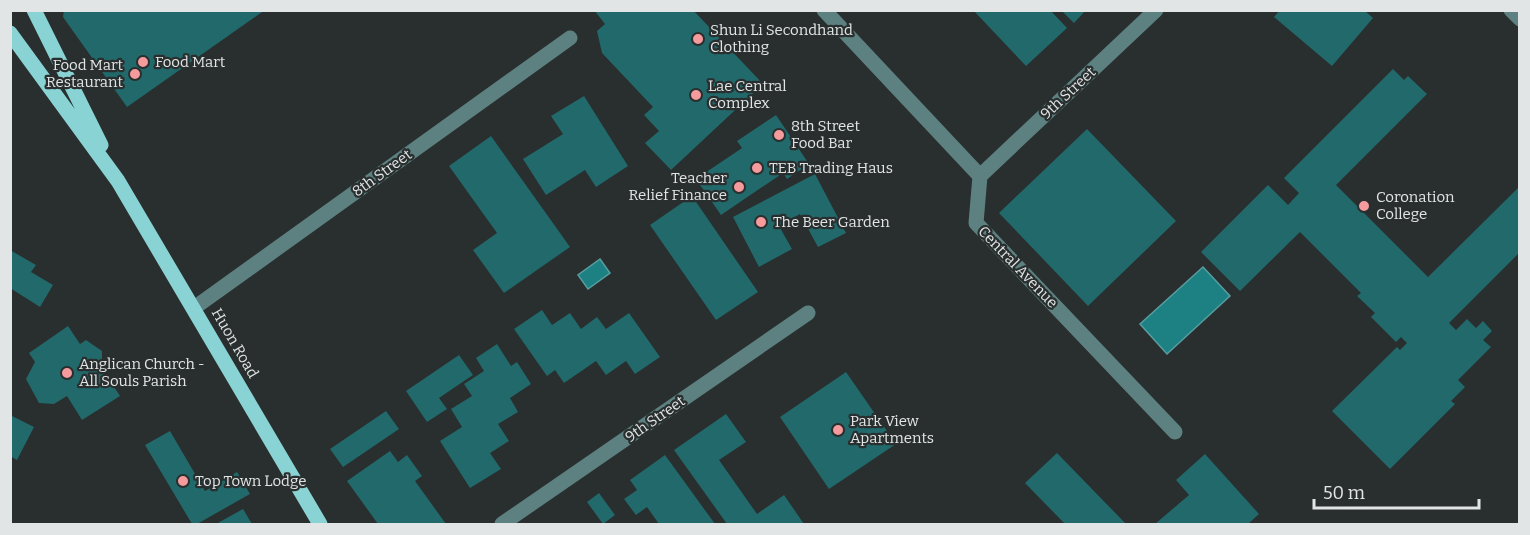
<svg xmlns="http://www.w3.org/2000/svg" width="1530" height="535" viewBox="0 0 1530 535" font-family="Bitter,serif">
<rect width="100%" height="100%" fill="#292e2e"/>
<path fill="#1d8083" stroke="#589ea0" stroke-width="1.5" d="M600,259L610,273L588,289L578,275Z
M1203,267L1230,296L1167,354L1140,324Z"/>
<path fill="#22696b" d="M64,10H265L127,107L63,17Z
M594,10H693L763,84L671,170L645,143L659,131L644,115L653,107L602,53L597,31L605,24Z
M973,10H1050L1067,28L1026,66Z
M1061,10H1086L1074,23Z
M1280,10H1364L1373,18L1332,66L1274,17Z
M1393,69L1404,80L1408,76L1427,94L1336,185L1428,277L1520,186V252L1449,323L1456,330L1467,319L1476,328L1483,321L1492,331L1483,340L1491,347L1458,380L1465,387L1451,401L1455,404L1390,469L1332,411L1397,347L1400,350L1407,343L1401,337L1396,342L1371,317L1375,313L1357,296L1361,293L1300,232L1240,291L1201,252L1268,185L1288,205L1299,193L1284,178Z
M584,96L628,166L596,187L585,170L546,195L523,159L563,134L551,116Z
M776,115L809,164L787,179L783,173L721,215L696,179L742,148L737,141Z
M1087,129L1176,221L1088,306L999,213Z
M491,136L570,247L504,293L473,250L497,233L449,166Z
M815,174L846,233L818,247L800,214L779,226L792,249L759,267L733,217Z
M692,196L758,292L716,320L650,225Z
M10,250L36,265L31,272L53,285L40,307L10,288Z
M542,310L552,325L570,313L581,329L597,317L606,329L629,313L660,357L635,374L626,361L606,375L596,361L564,383L555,370L547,376L514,329Z
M68,326L80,344L86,340L102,351V368L120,396L82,420L67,396L54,404L39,403L26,379L35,362L29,353Z
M497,344L511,366L517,362L531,384L510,398L518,412L498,424L509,441L490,453L501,469L470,488L440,441L462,427L451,409L472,396L464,384L484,371L476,358Z
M459,355L473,375L439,398L447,409L427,422L406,391Z
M846,372L896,444L829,489L780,417Z
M386,411L399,429L343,467L330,449Z
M726,414L746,442L719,460L757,514L784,495L804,524H727L674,450Z
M10,415L34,427L17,460L10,456Z
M170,431L205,491L237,472L250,494L197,524H192L145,445Z
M390,451L398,462L407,455L422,476L415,481L446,524H378L347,481Z
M1057,453L1126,524H1065L1025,483Z
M1205,454L1259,514L1248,524H1155L1189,495L1176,480Z
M665,455L715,524H659L647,507L636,515L624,499L637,490L630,480Z
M599,493L615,515L603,524L587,502Z
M243,509L252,524H216Z"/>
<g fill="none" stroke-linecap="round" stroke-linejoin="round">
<path stroke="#5d8080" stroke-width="15" d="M824,10L980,176L976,223L1175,432
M1511,10L1520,19
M980,176L1156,10
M194,308L570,38
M502,524L808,313"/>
<path stroke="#8ad3d5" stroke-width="15" d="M34,10L101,145
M10,33L118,181L320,524"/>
</g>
<g fill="#f59b9d" stroke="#292e2e" stroke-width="2">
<circle cx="698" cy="39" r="6"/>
<circle cx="143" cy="62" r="6"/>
<circle cx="135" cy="74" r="6"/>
<circle cx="696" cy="95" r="6"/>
<circle cx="779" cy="135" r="6"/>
<circle cx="757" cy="168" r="6"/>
<circle cx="739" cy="187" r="6"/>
<circle cx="1364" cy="206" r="6"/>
<circle cx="761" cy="222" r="6"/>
<circle cx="67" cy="373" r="6"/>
<circle cx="838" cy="430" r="6"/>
<circle cx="183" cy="481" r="6"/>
</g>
<g text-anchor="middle" stroke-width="4.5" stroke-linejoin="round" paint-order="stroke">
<g font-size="15" fill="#e2e5e5" stroke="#292e2e" text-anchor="start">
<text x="710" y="35">Shun Li Secondhand<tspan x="710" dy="17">Clothing</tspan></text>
<text x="155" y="67">Food Mart</text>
<text x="123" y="70" text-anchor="end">Food Mart<tspan x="123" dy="17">Restaurant</tspan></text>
<text x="708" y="91">Lae Central<tspan x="708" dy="17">Complex</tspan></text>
<text x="791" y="131">8th Street<tspan x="791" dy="17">Food Bar</tspan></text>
<text x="769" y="173">TEB Trading Haus</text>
<text x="727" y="183" text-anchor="end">Teacher<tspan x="727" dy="17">Relief Finance</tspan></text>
<text x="1376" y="202">Coronation<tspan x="1376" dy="17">College</tspan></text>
<text x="773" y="227">The Beer Garden</text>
<text x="79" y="369">Anglican Church -<tspan x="79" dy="17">All Souls Parish</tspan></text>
<text x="850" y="426">Park View<tspan x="850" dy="17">Apartments</tspan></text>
<text x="195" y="486">Top Town Lodge</text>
</g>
<g font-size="15" fill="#e2e5e5" stroke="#292e2e">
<text transform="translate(1068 93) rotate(-43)" y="5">9th Street</text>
<text transform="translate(382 173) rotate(-36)" y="5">8th Street</text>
<text transform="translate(1018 267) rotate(46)" y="5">Central Avenue</text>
<text transform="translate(235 343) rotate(60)" y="5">Huon Road</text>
<text transform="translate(655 419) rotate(-35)" y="5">9th Street</text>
</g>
</g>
<rect width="1530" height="535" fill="none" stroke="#e2e5e5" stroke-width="24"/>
<path d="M1314 499v9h165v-9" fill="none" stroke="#e2e5e5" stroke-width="3"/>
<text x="1323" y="499" font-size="18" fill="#e2e5e5" stroke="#292e2e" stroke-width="4.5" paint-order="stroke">50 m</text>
</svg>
